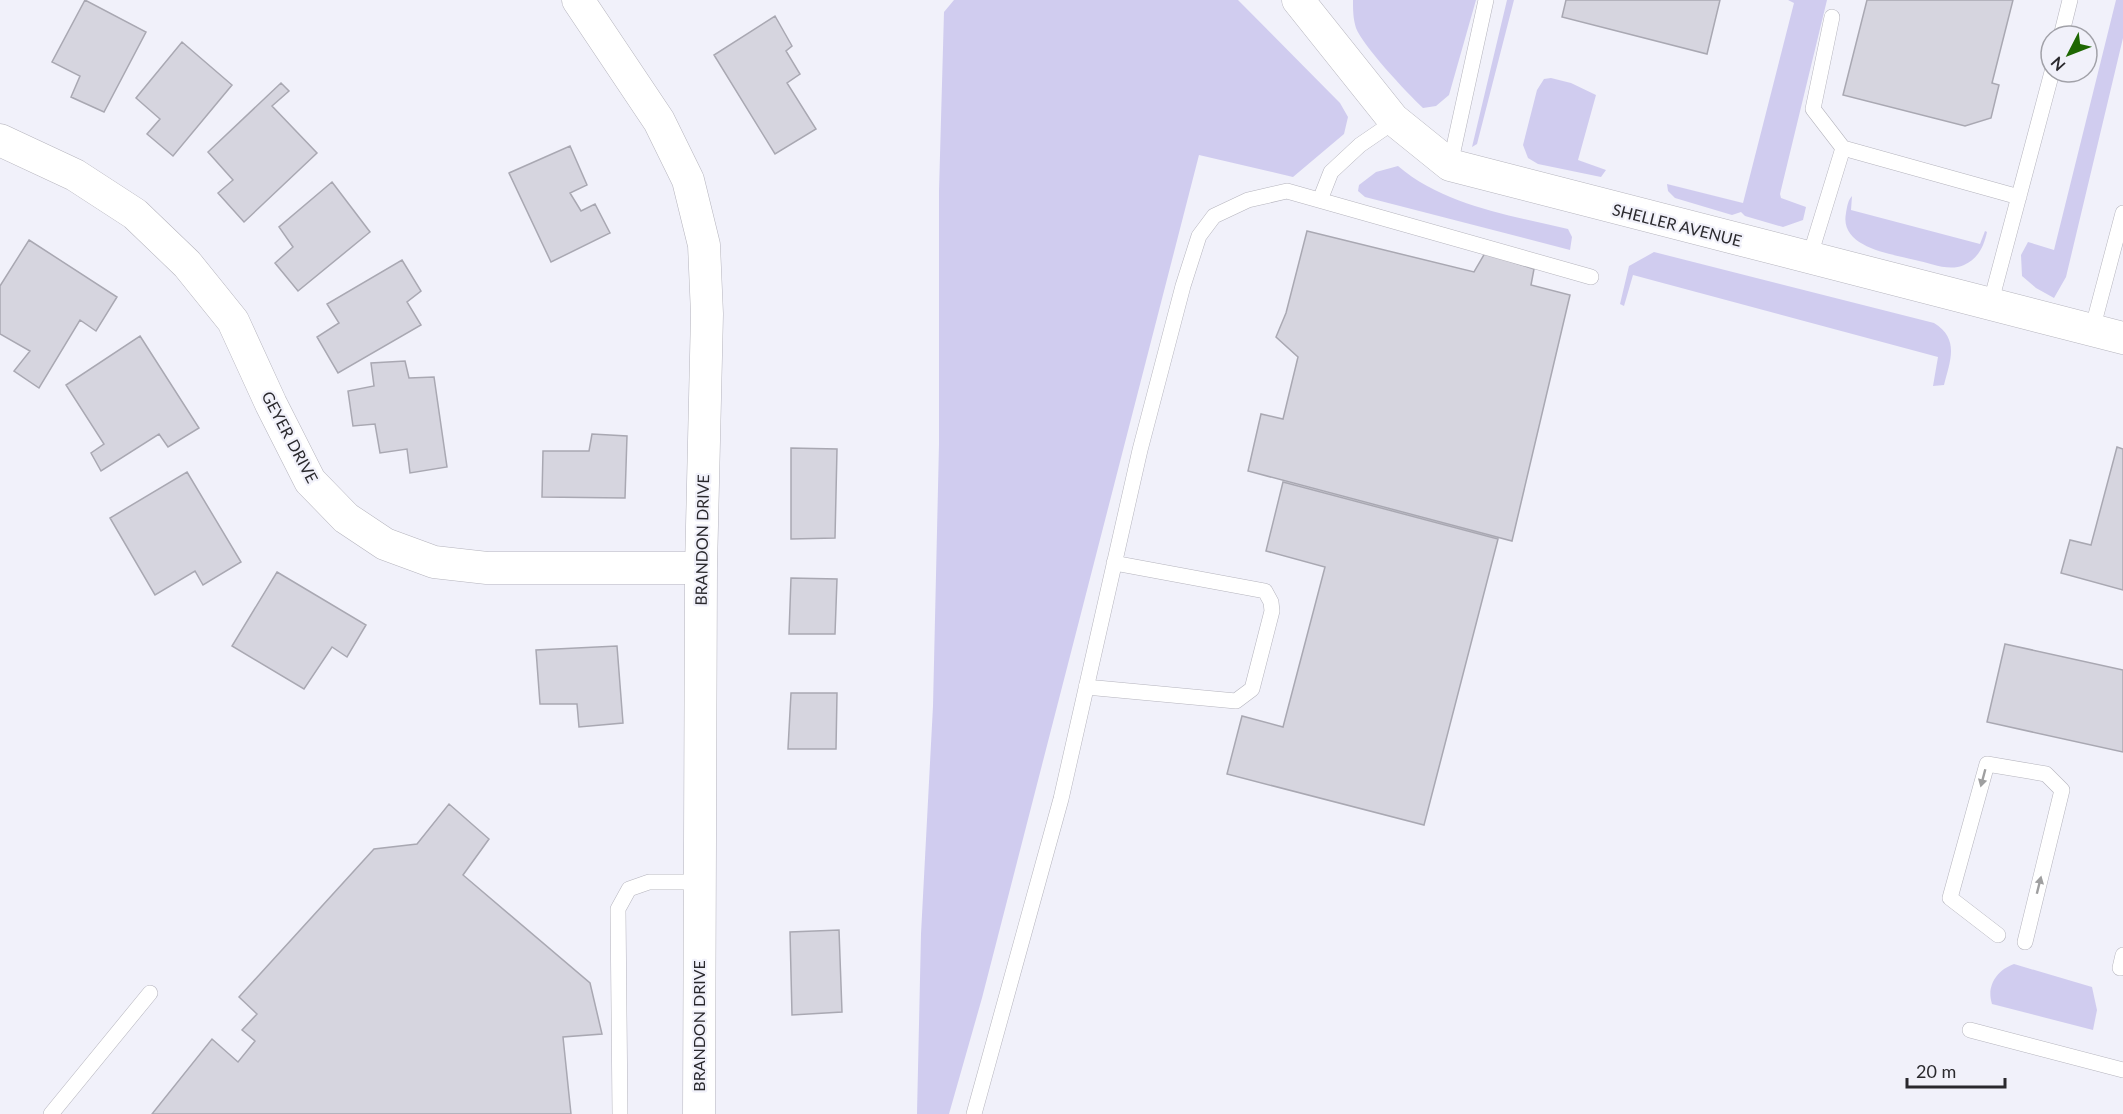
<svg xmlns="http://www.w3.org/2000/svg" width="2123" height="1114" viewBox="0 0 2123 1114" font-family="Lato,sans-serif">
<rect width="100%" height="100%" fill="#f1f1fa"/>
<path fill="#d0ccef" d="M954,0H1238L1340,103L1348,117L1344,134L1293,177L1199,155L982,998L949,1114H917L921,934L933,706L939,444V191L944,12Z
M1353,0H1476L1449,95L1436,106L1423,108C1407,93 1363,46 1356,28C1353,18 1353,10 1353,0Z
M1507,0H1514L1477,144L1472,147Z
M1788,0H1827L1780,194L1781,198L1806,207L1803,220L1783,227L1745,216L1741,212L1732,215L1675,198L1668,191L1667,184L1743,203L1794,3Z
M2116,0H2123V38L2066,277L2054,298L2036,288L2022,276L2021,255L2028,242L2054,250Z
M1551,78L1571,83L1596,95L1578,160L1606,170L1601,177L1538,164L1528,158L1523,145L1537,90L1544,79Z
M1398,166C1445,206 1510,215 1568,229L1572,237L1570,250L1365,197L1358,191L1359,185L1376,172Z
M1852,196L1851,210L1980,244L1985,231L1987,232C1984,246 1978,259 1964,265C1949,272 1930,263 1915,260C1892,254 1839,248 1846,213C1847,207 1848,200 1852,196Z
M1654,252L1934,323C1960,339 1950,361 1944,385L1933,386L1938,357L1633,275L1624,306L1620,304L1629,266Z
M2014,964L2092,987L2097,1010L2093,1030L1992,1004C1986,986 1997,970 2014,964Z"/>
<path fill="#d6d5df" stroke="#a9a8b2" stroke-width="1.5" d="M85,0L146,32L104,112L71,97L80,76L52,62Z
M1566,0H1720L1707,54L1562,17Z
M1867,0H2013L1992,83L1999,85L1991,118L1965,126L1843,95Z
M775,16L792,46L786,51L800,74L787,83L816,129L775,154L714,55Z
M182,42L232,85L173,156L147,134L160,119L136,98Z
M281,83L289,91L272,106L317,153L244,222L218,193L233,180L208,152Z
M570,146L587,185L570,193L581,211L595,204L610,233L551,262L509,173Z
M332,182L370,232L298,291L275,263L293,247L279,227Z
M1307,231L1474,272L1485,253L1534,269L1531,285L1570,295L1512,541L1248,471L1261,414L1283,419L1298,357L1276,337L1286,313Z
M29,240L117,297L96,331L80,320L39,388L14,371L30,351L0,334V286Z
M402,260L421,291L407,302L421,325L338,373L317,337L339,323L327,304Z
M140,336L199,428L168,447L159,434L101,471L91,453L104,444L66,385Z
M405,361L409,378L434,377L447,467L410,473L407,449L380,453L375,424L353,426L348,391L374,386L371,363Z
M592,434L627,436L625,498L542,497L543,451H589Z
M2117,447L2123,449V590L2061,573L2070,540L2091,545Z
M791,448L837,449L835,538L791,539Z
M187,472L241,562L203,585L195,571L155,595L110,518Z
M1283,482L1498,539L1424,825L1227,774L1242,716L1283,727L1325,567L1266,551Z
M277,572L366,625L347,657L332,647L304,689L232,646Z
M791,578L837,579L835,634H789Z
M2005,644L2123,670V752L1987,722Z
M617,646L623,723L579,727L577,704H540L536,650Z
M791,693H837L836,749H788Z
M449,804L489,839L463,875L590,983L602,1034L563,1037L571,1114H152L212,1039L238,1062L255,1041L242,1030L257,1014L239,997L374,849L417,844Z
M839,930L842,1012L792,1015L790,932Z"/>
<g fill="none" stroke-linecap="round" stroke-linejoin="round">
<g stroke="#b5b4bd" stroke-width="16">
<path id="service" d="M1832,17L1813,109L1843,148L2019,197
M2061,36L2070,0
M1450,165L1486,0
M1320,200L1331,172L1360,145L1395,121
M1809,259L1843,148
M1990,305L2052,72
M2092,330L2123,213
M1086,687L1236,701L1252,689L1272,611L1271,602L1265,591L1114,563
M1998,935L1950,898L1987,764L2046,774L2062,790L2025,942
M2120,968L2123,955
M1970,1030L2123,1070
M51,1114L150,993
M620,1114L618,909L629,889L649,882H700
M974,1114L1061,799L1140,450L1183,286L1199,236L1214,216L1248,200L1287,191L1591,277"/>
</g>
<g stroke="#b5b4bd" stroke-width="33">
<path id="minor" d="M578,0L659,121L688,180L704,245L707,314L701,568L699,1114
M1298,0L1393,119L1450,165L2123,338
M0,140L75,175L135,214L187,264L233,321L271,404L310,481L346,518L385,544L434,562L487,568H701"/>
</g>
<use href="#service" stroke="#fff" stroke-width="15"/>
<use href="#minor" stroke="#fff" stroke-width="32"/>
</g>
<defs><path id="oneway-solid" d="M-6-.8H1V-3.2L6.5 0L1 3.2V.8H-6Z" transform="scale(1.5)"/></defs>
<g fill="#9f9fa0">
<use href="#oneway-solid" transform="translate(1983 778) rotate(105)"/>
<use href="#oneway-solid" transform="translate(2039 885) rotate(-76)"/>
</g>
<g text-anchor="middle" stroke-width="4.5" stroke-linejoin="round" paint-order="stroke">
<g font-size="16" fill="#2a292d" stroke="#f1f1fa">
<text transform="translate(1677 225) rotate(14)" y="6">SHELLER AVENUE</text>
<text transform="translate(290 437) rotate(62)" y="6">GEYER DRIVE</text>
<text transform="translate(702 540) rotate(-89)" y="6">BRANDON DRIVE</text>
<text transform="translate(699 1026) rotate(-90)" y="6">BRANDON DRIVE</text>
</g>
</g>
<g transform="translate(2069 54) rotate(228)"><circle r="28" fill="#f1f1fa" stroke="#a1a1a8" stroke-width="1.5"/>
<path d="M0-4.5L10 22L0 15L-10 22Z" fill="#1e6702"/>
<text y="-9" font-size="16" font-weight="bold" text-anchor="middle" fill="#2a292d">N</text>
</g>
<path d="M1907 1078v9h98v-9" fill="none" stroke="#2a292d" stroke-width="3"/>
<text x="1916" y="1078" font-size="18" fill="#2a292d" stroke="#f1f1fa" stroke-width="4.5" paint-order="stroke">20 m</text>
</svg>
